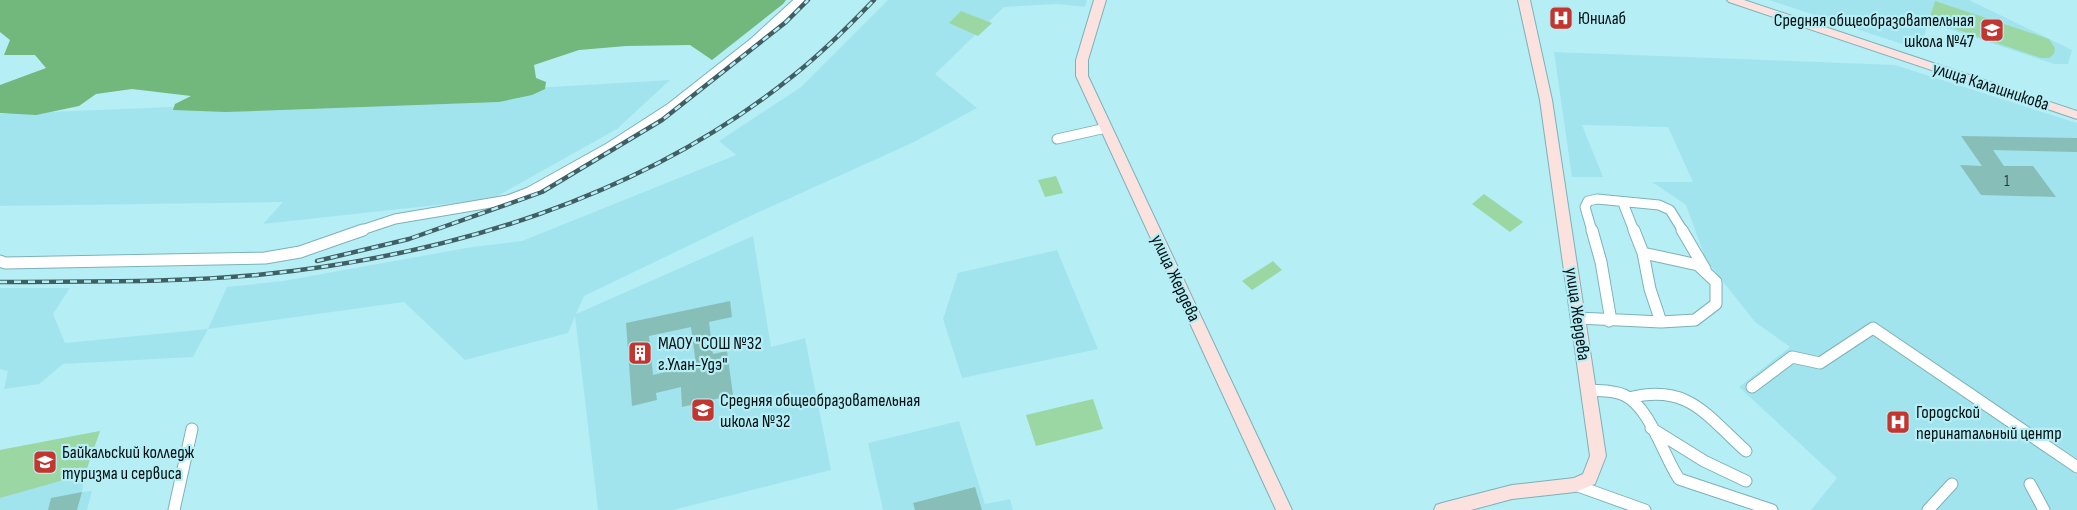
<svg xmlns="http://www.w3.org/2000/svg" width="2077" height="510" viewBox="0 0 2077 510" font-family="'Sofia Sans Condensed',sans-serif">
<rect width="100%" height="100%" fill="#b6eef6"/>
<path fill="#a2e4ee" d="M888,0H1087L1085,7L1057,4L1004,7L935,74L977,108L912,143L746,218L584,296L576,314L753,236L771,347L805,338L831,470L673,510H598L575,316L568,333L465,360L404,302L208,329L193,357L63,364L39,384L4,389L8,371L0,369V288H70L53,314L65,343L208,329L227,287L283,281L472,247L522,241L736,155L719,141L801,87Z
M1769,0H1969L2072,50L2068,64H2054L1928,22L1924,38L1908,46Z
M1554,52L1895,65L2077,123V510H1811L1837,478L1739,387L1790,347L1755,322L1706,260L1686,205L1652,182H1693L1668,127L1582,125L1603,177H1572Z
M670,80L617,129L492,199L263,224L283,202L0,206V114L315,101Z
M1057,250L1098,349L962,378L943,319L958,273Z
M959,421L985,504L1010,499L1013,510H883L868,443Z
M100,431L85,474L82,492L92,491L87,510H0V450Z"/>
<path fill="#9bd7a2" d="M1935,1L2049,39L2055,48L2054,54L2049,58H2041L1929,20Z
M961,11L992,23L978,36L949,23Z
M1056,176L1063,193L1045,197L1038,180Z
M1484,194L1523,222L1510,232L1472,204Z
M1273,261L1282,270L1252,290L1242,281Z
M1093,399L1103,429L1036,446L1026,415Z
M100,431L85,474L0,498V450Z"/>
<path fill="#72b77b" d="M0,0H786L783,4L712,60L690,45L626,46L579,50L534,65L536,78L546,82L545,89L532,95L499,102L226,112L173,110L175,104L191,96L132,89L96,94L79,106L36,115L0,113V85L46,68L35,55H4L10,40L0,32Z"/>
<path fill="#87beb8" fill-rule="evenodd" d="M1961,136L2077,138V152L1993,150L2004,166H2033L2056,197L1981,195L1960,165L1982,166Z
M730,301L732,317L709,322L713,354L727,351L733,395L682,407L681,387L656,393L657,400L632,406L626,323ZM691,327L696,365L653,375L649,336Z
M975,487L982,510H915L913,503Z
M82,492L77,510H48L51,498Z"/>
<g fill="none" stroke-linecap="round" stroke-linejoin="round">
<g stroke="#7cb1b9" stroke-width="11">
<path id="street-far1" d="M1057,139L1106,128
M1623,203L1634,231
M359,231L395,219L508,200L529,192L608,148L670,108L754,42L800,0
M1592,231L1585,207L1588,201L1597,199L1659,205L1670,210L1683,231"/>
</g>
<g stroke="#7cb1b9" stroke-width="13">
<path id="street" d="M1592,230L1601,262L1610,315L1609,321
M1682,230L1705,269
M1643,253L1650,289L1661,322
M0,261L5,263L265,258L300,252L363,230
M1578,318L1661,322L1695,320L1716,304V282L1698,265L1643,253L1634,230
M1752,387L1792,357L1820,363L1873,328L2077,467
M1589,390C1600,391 1613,390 1624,395C1650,407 1663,455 1679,479L1772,510
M1629,398C1688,383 1706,415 1746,451
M1651,428L1704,461L1746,481
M2030,484L2044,510
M1575,485L1645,510
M174,510L192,429
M1928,510L1952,484"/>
</g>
<g stroke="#7cb1b9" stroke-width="2">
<path id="secondary" d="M1094,0H1106L1088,60V76L1292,510H1276L1076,76V60Z
M1518,0H1530L1552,100L1606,456L1595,484L1575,492L1512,499L1471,510H1434L1436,505L1442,503L1512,485L1574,478L1583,474L1590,456L1540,100Z
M1727,0H1744L2077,111V119L1729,2Z"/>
</g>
<use href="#street-far1" stroke="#fff" stroke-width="9"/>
<use href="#street" stroke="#fff" stroke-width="11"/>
<use href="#secondary" fill="#fbe2de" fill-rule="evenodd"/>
<g stroke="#415f63" stroke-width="4.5">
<path id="rail" d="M317,261L409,239L542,192L662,120L786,22L808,0
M0,282C86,281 172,283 257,275C448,256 643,197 794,75C823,52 849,26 874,0"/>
</g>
<use href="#rail" stroke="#b6eef6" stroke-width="2.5" stroke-dasharray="7" stroke-linecap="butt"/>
</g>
<defs>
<g id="hospital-square" transform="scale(1.25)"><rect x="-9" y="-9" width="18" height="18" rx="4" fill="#c3352f" stroke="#b6eef6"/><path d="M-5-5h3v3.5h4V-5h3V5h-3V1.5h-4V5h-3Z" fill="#fff"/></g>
<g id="school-square" transform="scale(1.25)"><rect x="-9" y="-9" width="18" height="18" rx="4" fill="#c3352f" stroke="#b6eef6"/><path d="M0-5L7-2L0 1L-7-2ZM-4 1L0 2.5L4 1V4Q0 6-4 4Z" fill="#fff"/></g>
<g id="building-square" transform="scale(1.25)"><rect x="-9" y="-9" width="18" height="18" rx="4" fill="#c3352f" stroke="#b6eef6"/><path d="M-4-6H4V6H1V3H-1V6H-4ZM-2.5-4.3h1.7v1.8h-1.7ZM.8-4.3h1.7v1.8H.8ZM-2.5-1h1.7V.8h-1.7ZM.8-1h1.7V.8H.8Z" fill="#fff"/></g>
<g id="university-square" transform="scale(1.25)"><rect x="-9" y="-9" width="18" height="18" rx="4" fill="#c3352f" stroke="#b6eef6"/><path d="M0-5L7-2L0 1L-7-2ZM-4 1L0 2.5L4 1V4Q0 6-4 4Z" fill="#fff"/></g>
</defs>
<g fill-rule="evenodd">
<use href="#hospital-square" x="1561" y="18"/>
<use href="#school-square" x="1992" y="30"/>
<use href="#building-square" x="640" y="353"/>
<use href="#school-square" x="703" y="410"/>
<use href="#hospital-square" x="1898" y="422"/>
<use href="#university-square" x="45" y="462"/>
</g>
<g text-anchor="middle" stroke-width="4.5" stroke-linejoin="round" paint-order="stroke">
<g font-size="15" fill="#223b3c">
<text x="2007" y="186">1</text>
</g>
<g font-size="18" fill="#000f12" stroke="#b6eef6" text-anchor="start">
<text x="1578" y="24">Юнилаб</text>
<text x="1974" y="26" text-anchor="end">Средняя общеобразовательная<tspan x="1974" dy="21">школа №47</tspan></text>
<text x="658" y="349">МАОУ "СОШ №32<tspan x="658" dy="21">г.Улан-Удэ"</tspan></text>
<text x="720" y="406">Средняя общеобразовательная<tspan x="720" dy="21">школа №32</tspan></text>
<text x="1916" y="418">Городской<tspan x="1916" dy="21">перинатальный центр</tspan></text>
<text x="62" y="458">Байкальский колледж<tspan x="62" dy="21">туризма и сервиса</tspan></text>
</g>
<g font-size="18" fill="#000f12" stroke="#b6eef6">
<text transform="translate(1991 86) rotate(18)" y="6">улица Калашникова</text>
<text transform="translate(1176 278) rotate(65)" y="6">улица Жердева</text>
<text transform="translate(1578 314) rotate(82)" y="6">улица Жердева</text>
</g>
</g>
</svg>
